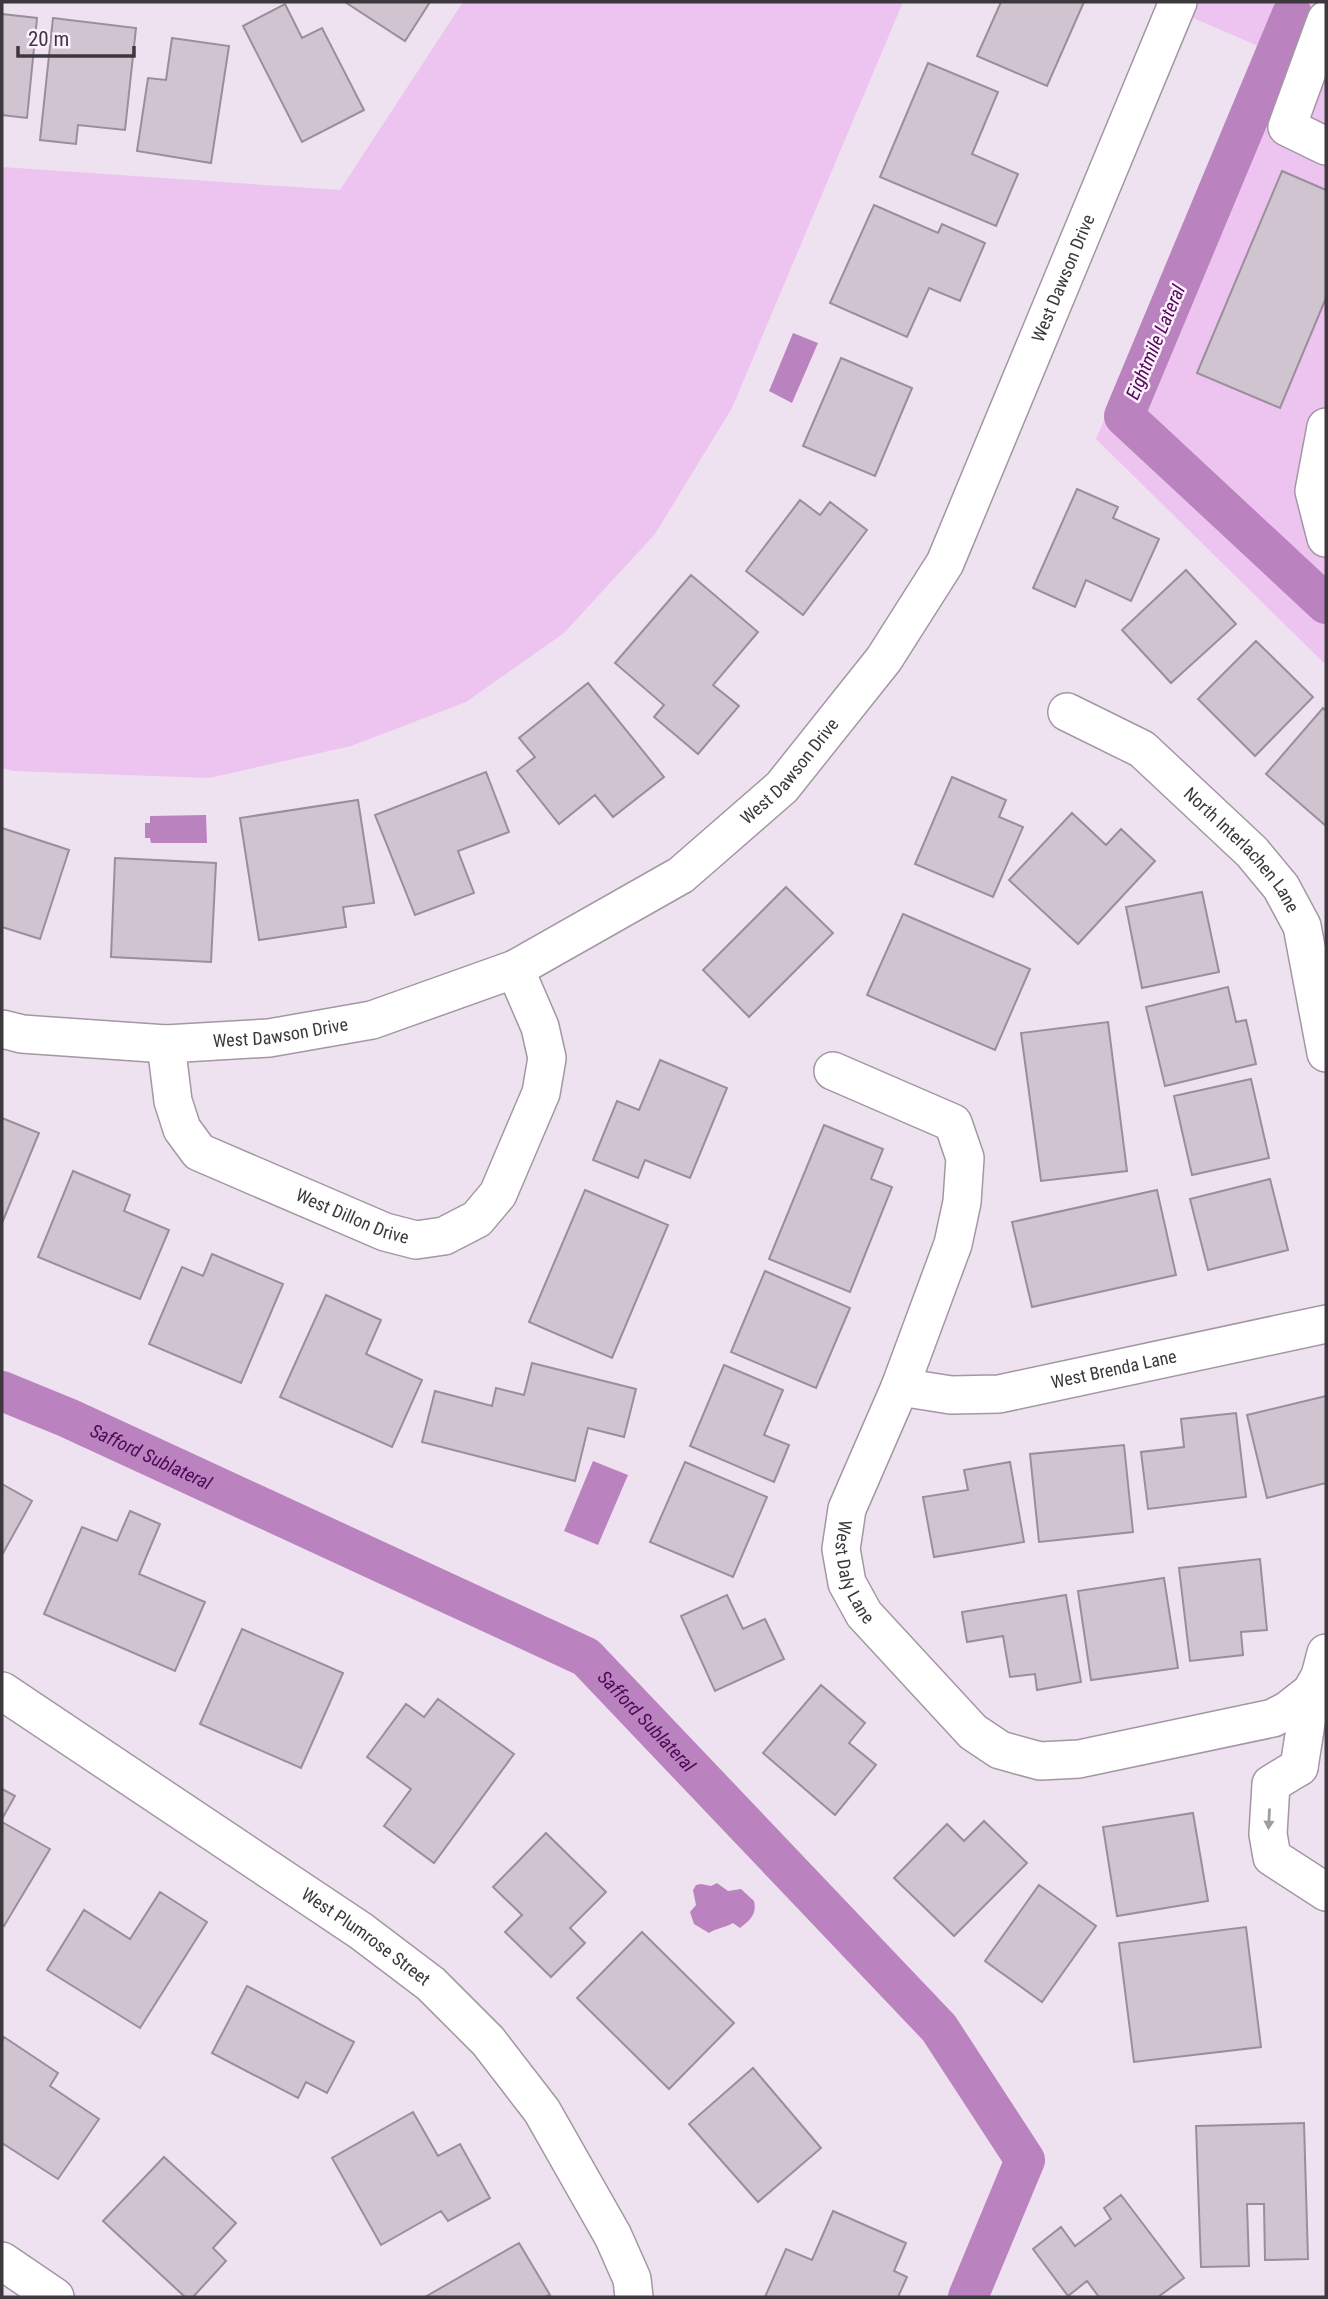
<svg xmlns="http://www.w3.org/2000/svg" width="1328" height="2299" viewBox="0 0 1328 2299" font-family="'Roboto Condensed',sans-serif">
<rect width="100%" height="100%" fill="#efe2f0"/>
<path fill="#edc3f0" d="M463,2H903L732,408L655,534L564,633L466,702L351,746L209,778L14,771L2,768V167L340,190Z
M1156,2H1326V665L1096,439L1265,49Z"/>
<path fill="#ba82be" d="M793,333L818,343L792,403L769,391Z
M206,815L207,843H151L150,838H145V823H150V816Z
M593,1461L628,1475L598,1545L564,1531Z
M717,1883L728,1891L741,1889L754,1901C757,1915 750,1920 740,1928L733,1923C724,1928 717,1928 709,1933L694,1924L690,1912L696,1905L693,1890L696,1885L701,1884L711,1886Z"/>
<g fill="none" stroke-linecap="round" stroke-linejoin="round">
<g stroke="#ba82be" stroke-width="40">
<path d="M1292,14L1124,416L1326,604"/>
<path id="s1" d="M2,1391L68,1418L586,1657L939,2028L1025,2160L968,2297"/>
</g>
</g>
<path fill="#d0c4d1" stroke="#9a8e9a" stroke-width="2" d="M345,2H430L405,41Z
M1001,2H1084L1047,86L977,56Z
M285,4L302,38L322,28L364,110L302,142L243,26Z
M2,14L37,18L27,118L2,115Z
M53,18L136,28L125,130L78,125L76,144L40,140Z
M172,38L229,46L211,163L137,151L148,78L166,80Z
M928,63L998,92L972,154L1018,174L996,226L880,177Z
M1282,171L1326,190V298L1280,408L1197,373Z
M874,205L938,233L942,224L985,243L960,301L929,288L907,337L830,303Z
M841,358L912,388L875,476L803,446Z
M1077,489L1118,507L1113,518L1159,539L1131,601L1086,580L1075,607L1033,588Z
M800,500L820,515L830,502L867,530L803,615L746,571Z
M1186,570L1236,624L1171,683L1122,630Z
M691,575L758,632L713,685L739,706L698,754L654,717L664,705L615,663Z
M1256,641L1313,697L1255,756L1198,699Z
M588,683L664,777L613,817L595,795L559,824L517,771L535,757L519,738Z
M1323,708L1326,711V826L1266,774Z
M486,772L509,832L458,851L474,893L415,915L375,815Z
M952,777L1006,800L999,817L1023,827L993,897L915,864Z
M358,800L374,903L343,907L346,927L259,940L240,818Z
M1072,813L1106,845L1121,829L1155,861L1078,944L1009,880Z
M2,828L69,850L40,939L2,927Z
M115,858L216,863L211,962L111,957Z
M786,887L833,933L749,1017L703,970Z
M1202,892L1219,972L1142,988L1126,907Z
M903,914L1030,969L995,1050L867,995Z
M1228,987L1236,1022L1246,1020L1256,1064L1165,1086L1146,1007Z
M1108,1022L1127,1171L1041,1181L1021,1033Z
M660,1060L727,1088L690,1178L645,1160L638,1178L593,1160L617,1101L639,1110Z
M1251,1079L1269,1158L1192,1175L1174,1096Z
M2,1118L39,1133L2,1223Z
M824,1125L883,1149L871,1179L892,1187L850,1292L769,1259Z
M73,1171L130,1195L124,1211L169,1230L140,1299L38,1257Z
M1270,1179L1288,1250L1208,1270L1190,1199Z
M585,1190L668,1225L612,1358L529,1322Z
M1157,1190L1176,1275L1032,1307L1012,1222Z
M212,1254L283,1284L241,1383L149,1344L182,1267L203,1276Z
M765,1271L850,1308L816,1388L731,1352Z
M326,1295L381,1320L366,1354L422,1380L392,1447L280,1397Z
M532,1363L636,1389L624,1437L588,1428L575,1481L422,1442L435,1391L492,1406L496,1388L524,1395Z
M724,1365L783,1390L764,1435L789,1445L774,1482L690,1446Z
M1326,1396V1483L1267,1498L1247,1415Z
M1236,1413L1246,1497L1148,1509L1141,1452L1184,1447L1181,1419Z
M1124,1445L1133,1532L1039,1542L1030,1454Z
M685,1462L767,1497L733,1577L650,1542Z
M1010,1462L1024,1542L934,1557L923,1497L968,1490L964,1470Z
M2,1484L32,1501L2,1555Z
M130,1511L160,1524L139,1574L205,1602L175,1671L44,1614L82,1527L117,1541Z
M1260,1559L1267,1630L1241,1632L1243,1655L1190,1661L1179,1568Z
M1164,1578L1178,1668L1091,1680L1078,1591Z
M727,1595L743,1629L765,1619L784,1659L715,1691L681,1616Z
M1066,1595L1081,1682L1037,1690L1035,1674L1010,1677L1003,1636L967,1642L962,1612Z
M242,1629L343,1673L301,1768L200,1724Z
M821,1685L865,1723L849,1743L876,1765L835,1815L763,1753Z
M438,1699L514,1754L434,1863L384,1826L411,1789L367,1757L406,1704L424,1717Z
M2,1789L15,1796L2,1819Z
M1193,1813L1208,1901L1117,1916L1103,1827Z
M984,1821L1027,1863L954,1936L894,1878L947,1824L964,1841Z
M2,1822L50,1849L4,1926L2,1924Z
M546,1833L606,1892L570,1928L585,1943L551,1977L505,1932L522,1915L493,1887Z
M1039,1885L1096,1926L1042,2002L985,1961Z
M160,1892L207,1922L140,2028L47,1970L84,1910L130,1939Z
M1246,1927L1261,2047L1134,2062L1119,1943Z
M642,1932L734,2023L669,2089L577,1998Z
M247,1986L354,2042L327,2093L306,2082L298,2098L212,2053Z
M4,2037L58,2073L50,2086L99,2119L58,2179L2,2143V2041Z
M753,2068L821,2148L758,2202L689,2124Z
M413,2112L438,2156L460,2144L490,2198L448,2221L441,2211L381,2245L332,2158Z
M1304,2123L1308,2259L1265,2260L1264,2204H1247L1249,2266L1201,2267L1196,2126Z
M164,2157L236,2223L213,2248L226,2261L193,2297H185L103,2221Z
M1121,2195L1184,2278L1158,2297H1099L1087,2281L1068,2296L1033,2249L1061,2227L1075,2246L1111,2219L1104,2208Z
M833,2211L906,2243L894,2271L907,2277L898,2297H765L786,2249L812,2260Z
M519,2243L550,2295L545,2297H425Z"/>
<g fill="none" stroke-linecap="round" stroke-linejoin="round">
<g stroke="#a397a4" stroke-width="40">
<g id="minor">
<path d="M1326,20L1287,127L1326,146"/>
<path d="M1326,427L1314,491L1326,538"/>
<path id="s2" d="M1067,712L1142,749L1252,852L1281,887L1302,926L1326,1053"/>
<path id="s3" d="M2,1029L22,1034L166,1044L269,1038L372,1020L515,969L681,875L782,787L884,659L945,563L1178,2"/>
<path id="s4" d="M166,1044L173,1101L182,1129L199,1152L385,1232L416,1240L444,1236L477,1219L498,1194L541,1093L547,1058L540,1027L515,969"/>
<path id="s5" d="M833,1071L953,1123L965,1158L962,1202L953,1244L900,1387L847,1509L841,1549L847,1583L864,1614L973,1732L1000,1750L1040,1761L1079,1759L1273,1718L1288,1710L1311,1692"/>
<path id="s6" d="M900,1387L951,1395L999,1394L1326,1324"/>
<path id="s7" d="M2,1691L361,1931L431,1984L488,2041L542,2111L613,2236L632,2279L634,2297"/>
<path d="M1299,1767L1271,1784L1268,1834L1272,1857L1326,1892"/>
<path d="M1299,1767L1311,1692L1320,1676L1326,1653"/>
<path d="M2,2261L55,2297"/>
</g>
</g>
<use href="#minor" stroke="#fff" stroke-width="37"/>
</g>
<defs><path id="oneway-solid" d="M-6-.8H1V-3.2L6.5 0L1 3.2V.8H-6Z" transform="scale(1.75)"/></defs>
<use fill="#9e9c9e" href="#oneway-solid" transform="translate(1269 1819) rotate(93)"/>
<g text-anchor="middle" stroke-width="5" stroke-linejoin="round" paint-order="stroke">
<g font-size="18" fill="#3d383d" stroke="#fdeffd">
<text dy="6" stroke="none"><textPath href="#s3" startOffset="1435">West Dawson Drive</textPath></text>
<text dy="6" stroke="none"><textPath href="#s3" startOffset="866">West Dawson Drive</textPath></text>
<text dy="6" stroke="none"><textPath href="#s2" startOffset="226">North Interlachen Lane</textPath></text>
<text dy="6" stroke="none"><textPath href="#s3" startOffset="280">West Dawson Drive</textPath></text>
<text dy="6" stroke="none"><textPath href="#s4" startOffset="282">West Dillon Drive</textPath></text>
<text dy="6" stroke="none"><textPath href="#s6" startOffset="217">West Brenda Lane</textPath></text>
<text dy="6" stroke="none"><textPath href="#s5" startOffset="606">West Daly Lane</textPath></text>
<text dy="6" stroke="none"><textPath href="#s7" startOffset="439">West Plumrose Street</textPath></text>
</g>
<g font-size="19" font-style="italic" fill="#4f0856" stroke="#fdeffd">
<text transform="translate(1155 342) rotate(-67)" y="7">Eightmile Lateral</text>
<text dy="7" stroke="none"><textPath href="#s1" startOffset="163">Safford Sublateral</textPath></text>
<text dy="7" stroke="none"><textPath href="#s1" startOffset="730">Safford Sublateral</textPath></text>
</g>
</g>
<rect width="1328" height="2299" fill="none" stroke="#3d383d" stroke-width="7"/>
<path d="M18 46v10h116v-10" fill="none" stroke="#3d383d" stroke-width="3.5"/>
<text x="28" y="46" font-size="21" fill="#3d383d" stroke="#fdeffd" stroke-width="5" paint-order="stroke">20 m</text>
</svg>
